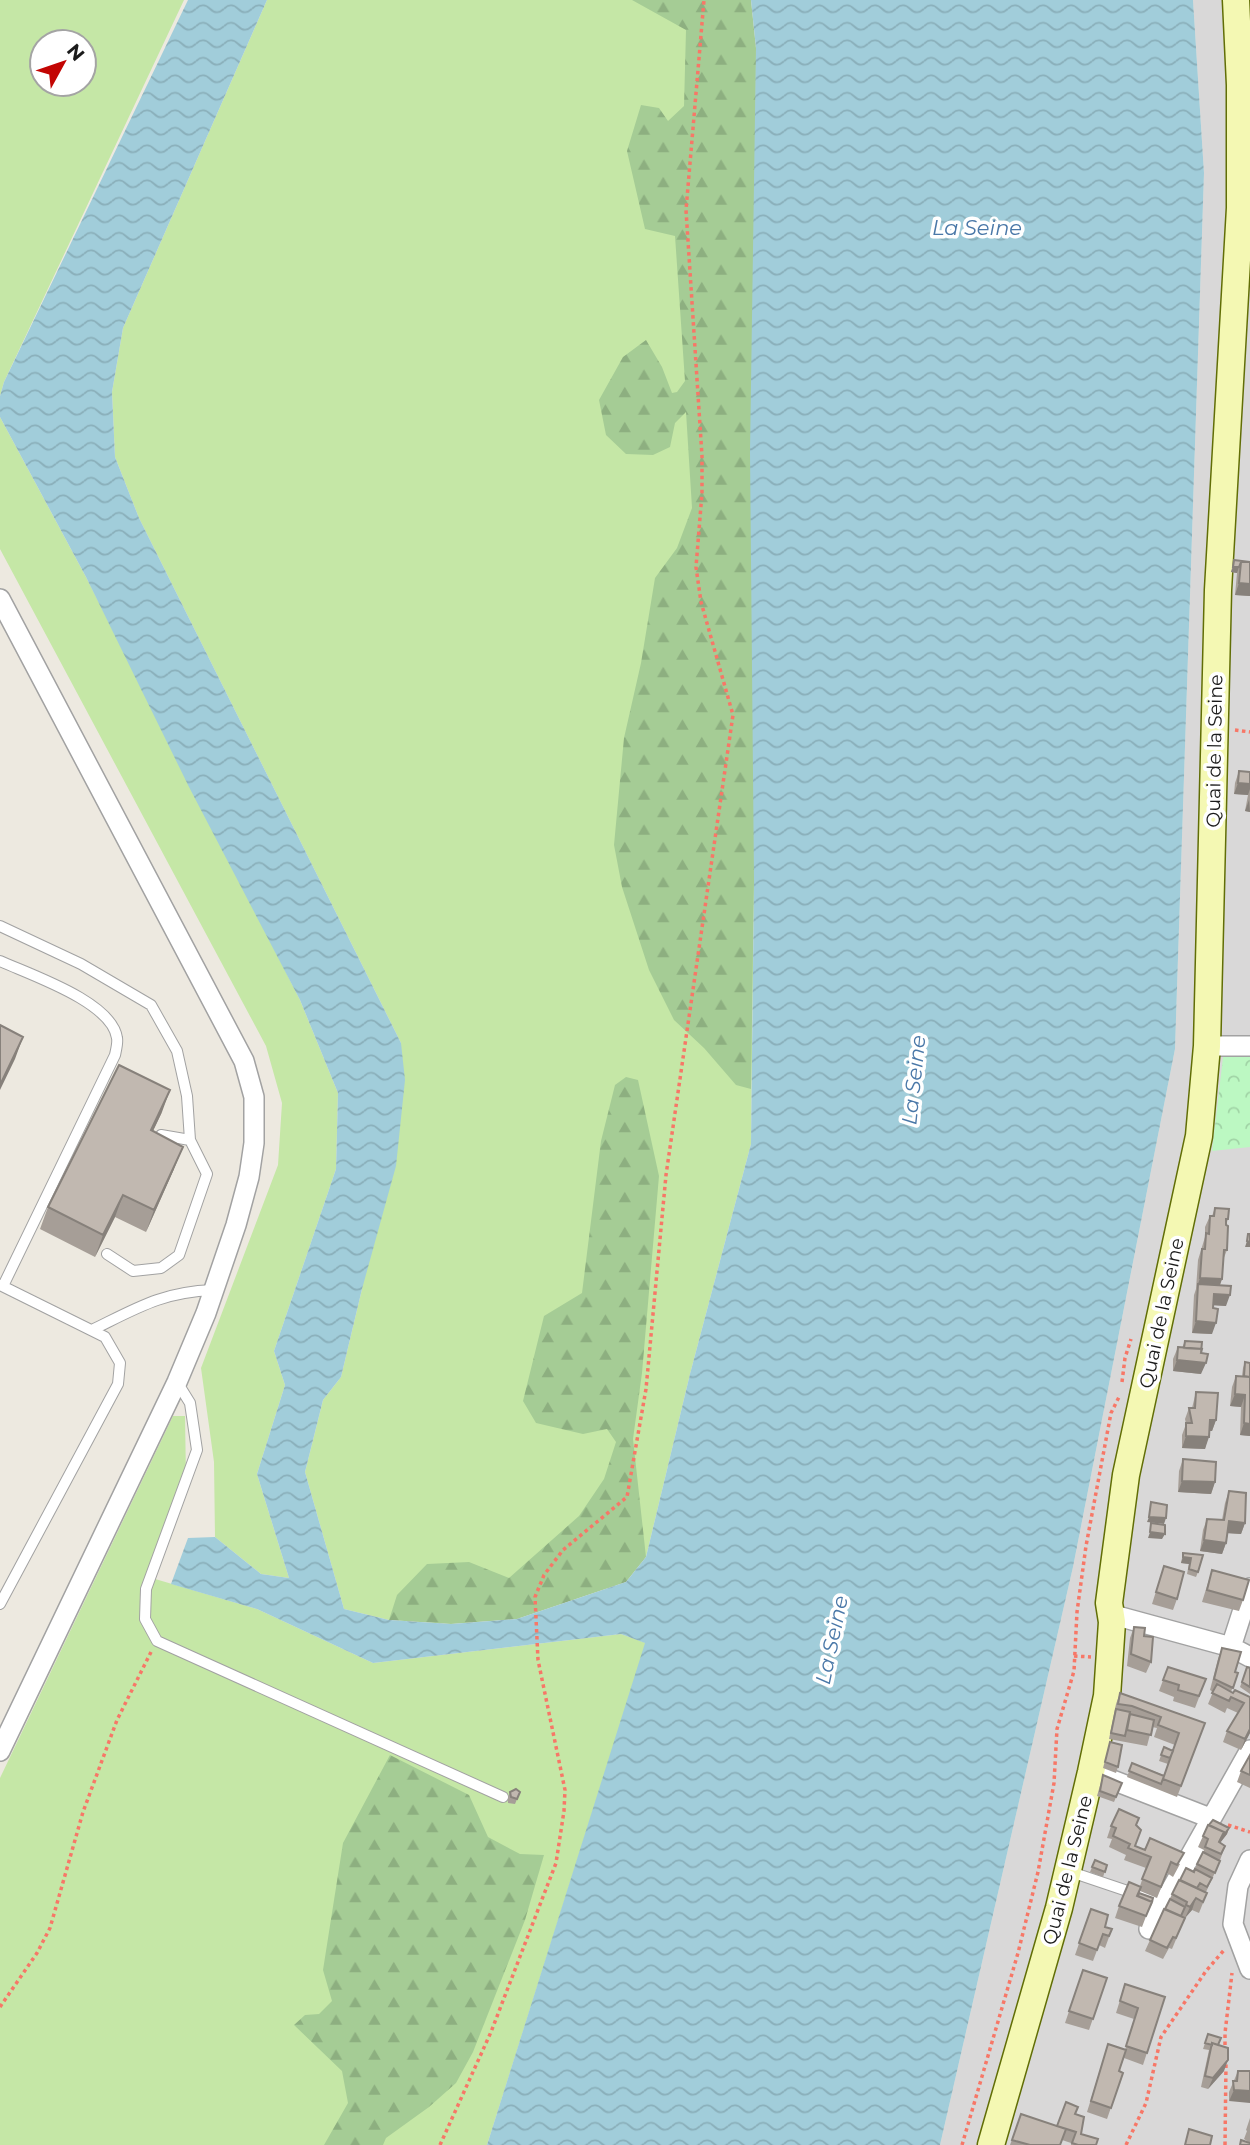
<svg xmlns="http://www.w3.org/2000/svg" width="1250" height="2145" viewBox="0 0 1250 2145" font-family="Montserrat,sans-serif">
<defs>
<pattern id="forest-firs" width="22" height="20" patternUnits="userSpaceOnUse" patternTransform="scale(1.75)"><rect width="22" height="20" fill="#a5cc95"/><path d="M5 1l3.5 6h-7zM16 11l3.5 6h-7z" fill="#8daf80"/></pattern>
<pattern id="park-crowns" width="20" height="18" patternUnits="userSpaceOnUse" patternTransform="scale(1.75)"><rect width="20" height="18" fill="#bcf8c2"/><path d="M2 6a3 3 0 1 1 6 0M12 15a3 3 0 1 1 6 0" fill="none" stroke="#a1d4a6"/></pattern>
<pattern id="water-waves" width="16" height="10" patternUnits="userSpaceOnUse" patternTransform="scale(1.75)"><rect width="16" height="10" fill="#a1cdda"/><path d="M0 5q4-4 8 0t8 0" fill="none" stroke="#8aafba"/></pattern>
</defs>
<rect width="100%" height="100%" fill="#ede9e0"/>
<path fill="#d9d8d8" d="M1193,0H1250V2145H940L1073,1567L1175,1049L1204,173Z"/>
<path fill="#c5e7a6" fill-rule="evenodd" d="M0,0H184L4,382L0,396ZM42,42H84V84H42Z
M267,0H751L754,881L751,1144L690,1374L646,1557L389,1620L344,1609L305,1472L323,1400L341,1377L362,1289L401,1043L139,518L115,457L112,392L123,328Z
M0,417L86,577L300,1000L338,1093L336,1169L274,1351L285,1385L257,1474L289,1578L261,1574L215,1537L214,1462L201,1368L278,1165L282,1103L266,1046L0,549Z
M173,1416H185L186,1478L145,1576L257,1609L373,1663L621,1634L646,1643L487,2145H0V1778Z"/>
<path fill="url(#forest-firs)" d="M632,0H751L756,48L754,881L751,1089L736,1085L704,1048L674,1020L649,970L622,887L614,845L624,738L641,663L655,578L677,548L692,508L686,412L675,423L670,447L653,455L626,454L606,435L599,400L623,357L646,340L662,367L672,393L677,392L685,381L675,236L645,229L627,151L641,105L659,108L668,121L684,106L686,30Z
M626,1077L638,1080L659,1176L642,1373L633,1439L646,1557L626,1582L517,1619L451,1624L389,1620L397,1595L427,1564L469,1562L509,1578L579,1516L604,1479L616,1442L607,1429L583,1434L536,1423L523,1401L544,1316L582,1293L601,1141L615,1085Z
M390,1755L469,1795L488,1837L520,1854L544,1855L525,1920L473,2052L456,2083L429,2107L386,2138L383,2145H324L348,2103L342,2071L294,2025L305,2015L319,2014L332,2001L323,1970L343,1843Z"/>
<path fill="url(#park-crowns)" d="M1250,1056V1147L1212,1151L1223,1057Z"/>
<path fill="url(#water-waves)" d="M188,0H267L123,328L112,392L115,457L139,518L401,1043L405,1080L396,1166L362,1289L341,1377L323,1400L305,1472L344,1609L389,1620L451,1624L517,1619L626,1582L646,1557L690,1374L751,1144L754,881L750,452L756,48L751,0H1193L1204,173L1175,1049L1073,1567L940,2145H487L645,1643L621,1634L373,1663L257,1609L171,1584L188,1538L215,1537L261,1574L289,1578L257,1474L285,1385L274,1351L336,1169L338,1093L300,1000L189,787L86,577L0,417V396L4,382Z"/>
<g fill="none" stroke-linecap="round" stroke-linejoin="round">
<g stroke="#a2a2a2" stroke-width="12">
<path id="lane" d="M0,926L81,964L151,1005L177,1051L187,1096L190,1140L207,1174L179,1255L161,1268L133,1271L107,1254
M0,961C31,975 112,1002 117,1038C118,1043 116,1050 115,1055L3,1286
M161,1135L190,1140
M0,1285L105,1337L120,1363L118,1384L0,1604
M92,1330C137,1308 162,1292 213,1290
M177,1382L190,1403L197,1450L146,1589L145,1619L157,1641L503,1797
M1071,1872L1163,1903"/>
</g>
<g stroke="#a2a2a2" stroke-width="22">
<path id="street" d="M0,599L244,1061L254,1097V1143L249,1177L236,1225L206,1313L177,1382L0,1751
M1207,1046H1250
M1110,1614L1231,1647L1250,1657
M1231,1647L1250,1588
M1097,1774L1210,1818
M1250,1860L1238,1886L1233,1924L1250,1969
M1149,1929L1250,1750"/>
</g>
<g stroke="#616e06" stroke-width="29">
<path id="secondary" d="M991,2145L1059,1908L1091,1772L1107,1696L1112,1622L1109,1603L1126,1475L1199,1136L1207,1046L1218,590L1240,208V85L1236,0"/>
</g>
<path stroke="#f77767" stroke-width="3.5" stroke-dasharray="3.5 3.5" stroke-linecap="butt" d="M1235,730L1250,732
M1122,1382L1125,1358L1131,1339
M1074,1656L1091,1657
M1228,1825L1250,1832
M0,2007L37,1953L50,1928L83,1812L117,1720L151,1652
M1225,2052V2033L1232,1973
M440,2145L491,2032L556,1863L564,1811L565,1790L538,1660L535,1597L544,1575L563,1550L627,1497L646,1389L666,1175L733,715L701,602L696,567L702,493V456L686,210L704,0
M962,2145L1018,1953L1038,1872L1054,1783L1057,1729L1074,1671L1077,1612L1086,1546L1111,1413L1119,1397
M1126,2145L1146,2103L1161,2037L1206,1971L1225,1949
M1225,2145L1226,2063"/>
<use href="#lane" stroke="#fff" stroke-width="10"/>
<use href="#street" stroke="#fff" stroke-width="19"/>
<use href="#secondary" stroke="#f4f8b3" stroke-width="26"/>
</g>
<path fill="#a69e97" d="M1234,560L1250,562V596L1235,595L1237,573L1231,572Z
M1239,771L1250,772V812L1245,811L1248,795L1234,794L1235,783Z
M162,1112L153,1131L174,1169L146,1232L115,1217L95,1257L40,1229L48,1207Z
M1215,1208L1228,1219L1226,1225L1227,1250L1223,1260L1222,1279L1220,1285L1226,1306L1213,1305L1212,1334L1192,1333L1194,1295L1196,1289L1198,1260L1205,1237V1227L1210,1216H1212Z
M1185,1341L1201,1374L1173,1371V1359L1178,1347L1182,1348Z
M1245,1362L1250,1436L1240,1435L1241,1407L1230,1406L1232,1387L1236,1376H1242L1243,1368Z
M1196,1392L1216,1420L1212,1431H1209L1205,1449L1182,1448V1435L1186,1424L1185,1419L1189,1408H1192Z
M1183,1459L1215,1482L1211,1494L1178,1492L1179,1471Z
M1229,1491L1245,1523L1241,1534L1228,1533L1226,1543L1222,1554L1200,1551L1203,1530L1207,1519L1222,1520L1225,1503Z
M1183,1553L1198,1572L1196,1577L1187,1574L1189,1564L1181,1563Z
M1164,1566L1177,1599L1173,1610L1152,1604Z
M1212,1570L1243,1600L1239,1611L1202,1602Z
M1134,1627L1151,1662L1146,1673L1127,1666L1130,1638Z
M1222,1648L1235,1672L1238,1673L1231,1692L1250,1697V1733L1241,1750L1223,1742L1227,1731L1238,1713L1227,1708L1225,1713L1208,1704L1213,1692L1210,1690L1218,1659Z
M1168,1667L1206,1679L1195,1708L1173,1701L1174,1697L1159,1691Z
M1247,1667L1250,1668V1694L1240,1687Z
M1120,1693L1205,1723L1177,1797L1127,1777L1132,1763L1164,1775L1168,1764L1159,1761L1164,1747L1173,1750L1175,1745L1154,1737L1157,1728L1152,1727L1147,1746L1109,1739L1116,1704Z
M1110,1742L1118,1767L1116,1773L1103,1768Z
M1250,1755V1788L1237,1782L1241,1771Z
M1103,1775L1122,1783L1114,1802L1097,1796Z
M510,1792H520L515,1804L508,1803V1798Z
M1137,1825L1135,1846L1180,1864L1173,1877L1167,1873L1157,1898L1140,1891L1139,1893L1153,1898L1142,1927L1115,1918L1119,1906L1140,1886L1146,1868L1124,1860L1126,1855L1109,1847L1112,1839L1107,1838L1111,1826Z
M1229,1828L1227,1834L1220,1843L1225,1846L1218,1866L1206,1892L1207,1893L1199,1913L1192,1910L1185,1918L1172,1949L1169,1948L1163,1959L1145,1951L1150,1940L1172,1894L1195,1869L1204,1850L1198,1847L1203,1836Z
M1095,1860L1107,1865L1103,1877L1090,1872Z
M1091,1909L1105,1927L1112,1929L1105,1948L1099,1945L1093,1961L1075,1955Z
M1083,1970L1107,1978L1089,2030L1065,2023Z
M1125,1984L1165,1997L1143,2065L1124,2058L1119,2071L1123,2073L1107,2119L1087,2112L1108,2044L1125,2050L1134,2019L1116,2013Z
M1208,2034L1218,2045L1224,2071L1208,2089L1201,2087L1209,2050L1203,2049Z
M1238,2071H1250L1229,2101V2092Z
M1021,2114L1057,2126L1075,2114L1081,2134L1096,2145H1071V2143L1062,2140L1060,2145H1010Z
M1250,2118V2143L1244,2139L1247,2131L1246,2130Z"/>
<path fill="#87817b" d="M1233,567H1239L1237,573L1231,572Z
M1239,583L1250,584V596L1235,595Z
M1238,783L1250,784V789L1248,795L1234,794Z
M1249,800L1250,812L1245,811Z
M23,1037L15,1059L0,1090V1085Z
M170,1090L162,1112L143,1152L151,1130Z
M183,1147L174,1169L146,1232L154,1210Z
M123,1195L115,1217L95,1257L103,1235Z
M1247,1241L1250,1242V1247H1245Z
M1200,1278L1222,1279L1218,1290L1198,1284Z
M1214,1294L1230,1295L1226,1306L1210,1305Z
M1196,1321L1216,1323L1212,1334L1192,1333Z
M1177,1360L1206,1363L1201,1374L1173,1371Z
M1235,1394L1245,1395L1241,1407L1230,1406Z
M1210,1420H1216L1212,1431H1206Z
M1244,1423L1250,1424V1436L1240,1435Z
M1186,1436L1209,1437L1205,1449L1182,1448Z
M1182,1481L1215,1482L1211,1494L1178,1492Z
M1149,1517L1166,1518L1164,1524L1147,1522Z
M1229,1521L1245,1523L1241,1534L1225,1533Z
M1150,1532L1165,1534L1162,1539L1148,1538Z
M1204,1540L1226,1543L1222,1554L1200,1551Z
M1183,1557L1191,1558L1189,1564L1181,1563Z
M1250,1729V1733L1241,1750L1245,1739Z
M1229,1828L1227,1834L1220,1843L1215,1854L1224,1832Z
M1196,1898L1192,1910L1185,1918L1190,1907Z
M1228,2060L1224,2071L1208,2089L1213,2078Z
M1234,2090L1250,2091V2103L1229,2101Z"/>
<path fill="#c1b8b0" stroke="#87817b" stroke-width="2" d="M1234,560L1250,562H1241L1239,567H1233Z
M1241,562H1250V584L1239,583Z
M1239,771L1250,772V784L1238,783Z
M0,1025L23,1037L0,1085Z
M119,1065L170,1090L151,1130L183,1147L154,1210L123,1195L103,1235L48,1207Z
M1215,1208L1229,1209L1228,1219H1226V1225L1228,1226L1227,1250H1224L1222,1279L1200,1278L1202,1249H1205L1206,1233L1209,1234L1210,1216H1214Z
M1248,1234H1250V1242L1247,1241Z
M1198,1284L1231,1286L1230,1295L1214,1294L1213,1308L1218,1309L1216,1323L1196,1321Z
M1185,1341L1202,1342L1201,1353L1202,1349L1184,1348Z
M1178,1347L1202,1349L1201,1353L1208,1354L1206,1363L1177,1360Z
M1245,1362L1250,1363V1377L1244,1376Z
M1236,1376L1250,1377V1424L1244,1423L1245,1395L1235,1394Z
M1196,1392L1218,1393L1216,1420H1210L1209,1437L1186,1436V1423H1192L1189,1408H1195Z
M1183,1459L1216,1462L1215,1482L1182,1481Z
M1229,1491L1246,1493L1245,1523L1229,1521L1226,1543L1204,1540L1207,1519L1224,1520Z
M1151,1502L1167,1505L1166,1518L1149,1517Z
M1151,1523L1165,1525V1534L1150,1532Z
M1183,1553L1203,1555L1198,1572L1189,1569L1191,1558L1183,1557Z
M1164,1566L1184,1572L1177,1599L1156,1592Z
M1212,1570L1249,1580L1243,1600L1207,1590Z
M1134,1627L1145,1628L1144,1636L1153,1637L1151,1662L1131,1654Z
M1222,1648L1241,1652L1235,1672L1238,1673L1233,1688L1214,1679Z
M1168,1667L1206,1679L1199,1696L1178,1690L1179,1685L1163,1680Z
M1247,1667L1250,1668V1687L1242,1682Z
M1217,1684L1233,1693L1235,1690L1250,1697V1729L1245,1739L1227,1731L1244,1703L1231,1697L1229,1701L1212,1693Z
M1120,1693L1205,1723L1181,1786L1163,1779L1179,1733L1158,1725L1161,1717L1132,1706L1118,1704Z
M1116,1709L1130,1712L1125,1736L1111,1733Z
M1130,1714L1154,1720L1151,1735L1127,1730Z
M1110,1742L1122,1745L1118,1767L1105,1762Z
M1164,1747L1173,1751L1170,1758L1161,1755Z
M1250,1755V1775L1241,1771Z
M1132,1763L1164,1776L1161,1784L1129,1771Z
M1103,1775L1122,1783L1116,1797L1100,1791Z
M516,1789L520,1792L517,1799L511,1797L510,1792Z
M1119,1809L1139,1818L1136,1825L1141,1830L1135,1846L1145,1850L1150,1838L1184,1853L1177,1865L1171,1862L1161,1887L1142,1879L1151,1857L1128,1848L1130,1844L1113,1836L1116,1828L1111,1826Z
M1213,1820L1229,1828L1222,1838L1224,1832L1209,1825Z
M1208,1825L1224,1832L1219,1842L1225,1846L1221,1854L1205,1847L1208,1839L1203,1836Z
M1203,1852L1220,1861L1215,1873L1197,1864Z
M1095,1860L1107,1865L1105,1872L1092,1867Z
M1186,1868L1194,1872L1195,1869L1212,1878L1207,1887L1200,1883L1197,1888L1180,1880Z
M1179,1880L1207,1893L1203,1902L1196,1898L1190,1907L1186,1905L1187,1902L1172,1894Z
M1129,1882L1141,1887L1137,1896L1152,1902L1146,1916L1119,1906Z
M1139,1893L1153,1898L1152,1902L1138,1896Z
M1170,1899L1185,1907L1181,1916L1165,1909Z
M1091,1909L1108,1915L1105,1927L1112,1929L1109,1936L1103,1934L1097,1950L1079,1943Z
M1164,1909L1185,1918L1176,1938L1173,1937L1167,1948L1150,1940Z
M1083,1970L1107,1978L1093,2019L1069,2011Z
M1125,1984L1165,1997L1147,2053L1126,2046L1138,2008L1120,2001Z
M1208,2034L1221,2038L1218,2045L1212,2043V2045L1205,2043Z
M1212,2043L1228,2048V2060L1213,2078L1205,2076Z
M1108,2044L1126,2050L1119,2071L1123,2073L1111,2108L1091,2101Z
M1238,2071H1250V2091L1234,2090L1233,2081H1237Z
M1066,2102L1078,2107L1075,2114L1084,2117L1081,2134L1098,2139L1096,2145H1078L1072,2143L1076,2132L1057,2126Z
M1021,2114L1066,2129L1060,2145H1030L1012,2140Z
M1189,2129L1212,2136L1210,2145H1185Z
M1241,2140L1250,2143V2145H1240Z"/>
<g text-anchor="middle" stroke-width="7" stroke-linejoin="round" paint-order="stroke">
<g font-size="19" fill="#1b1b1b" stroke="#fff">
<text transform="translate(1214 751) rotate(-89)" y="7">Quai de la Seine</text>
<text transform="translate(1161 1313) rotate(-78)" y="7">Quai de la Seine</text>
<text transform="translate(1067 1870) rotate(-76)" y="7">Quai de la Seine</text>
</g>
<g font-size="21" font-style="italic" fill="#4a78a8" stroke="#fff">
<text x="977" y="235">La Seine</text>
<text transform="translate(914 1080) rotate(-84)" y="7">La Seine</text>
<text transform="translate(832 1640) rotate(-78)" y="7">La Seine</text>
</g>
</g>
<g transform="translate(63 63) rotate(50)"><circle r="33" fill="#ffffff" stroke="#a4a4a4" stroke-width="2"/>
<path d="M0-5L12 26L0 18L-12 26Z" fill="#c30503"/>
<text y="-10" font-size="19" font-weight="bold" text-anchor="middle" fill="#1b1b1b">N</text>
</g>
</svg>
